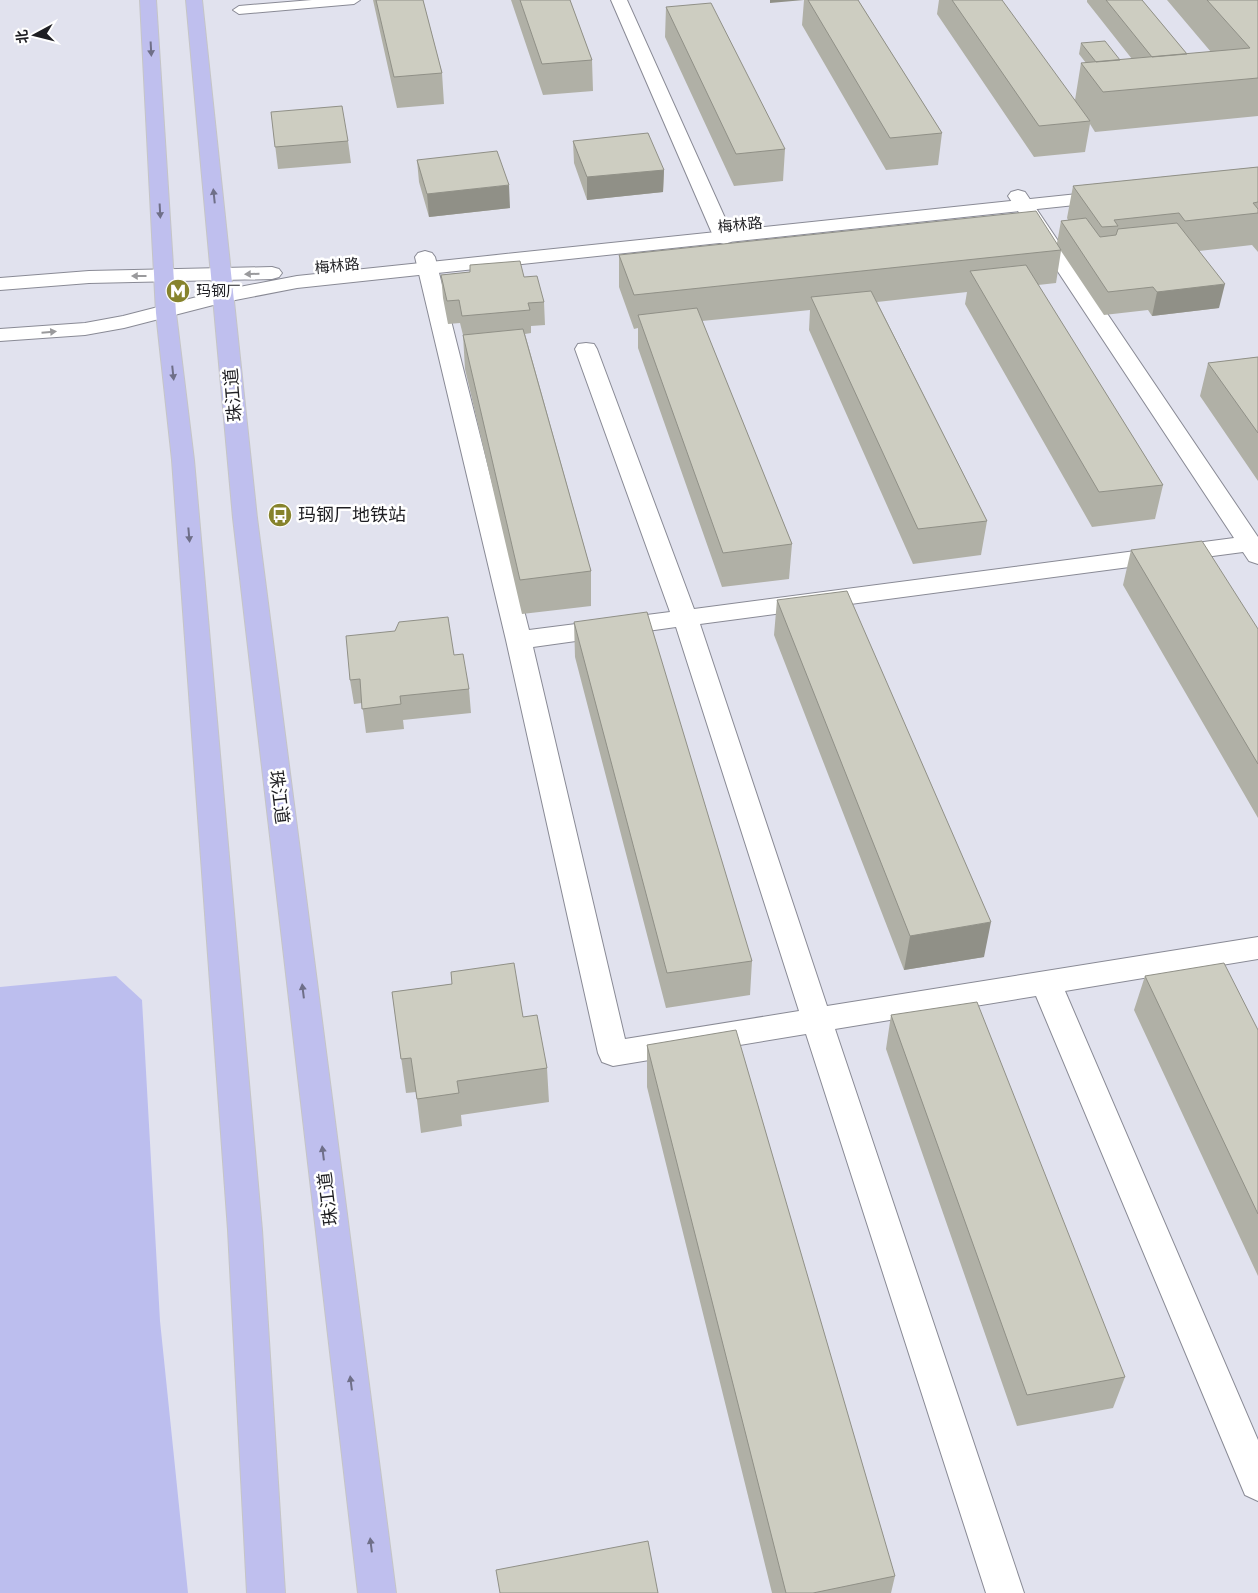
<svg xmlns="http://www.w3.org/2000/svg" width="1258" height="1593" viewBox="0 0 1258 1593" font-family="Arial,'Noto Sans SC',sans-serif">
<rect width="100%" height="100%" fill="#e1e2ee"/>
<path fill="#bcbeee" d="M116,976L142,1000L160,1321L188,1593H0V987Z"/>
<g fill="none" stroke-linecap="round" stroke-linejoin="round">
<g stroke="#898a95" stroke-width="2">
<path id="service" d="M312,0H360L354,4L239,14L233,10L239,6Z"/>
</g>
<g stroke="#898a95" stroke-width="2">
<path id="minor" d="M611,0H627L734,238L731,242L724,244L717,242L714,238Z
M1018,190L1025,192L1258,537V564L1249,561L1243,552L700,624L827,1006L1258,937V959L1065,991L1258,1440V1501L1245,1495L1036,996L835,1029L1024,1593H986L806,1034L613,1066L602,1062L598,1053L506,640L415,257L418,253L425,251L432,253L435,257L529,630L670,612L575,349L578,344L586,343L594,344L597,349L694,609L1234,538L1008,196L1011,192ZM676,627L799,1011L625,1039L533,647Z"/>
</g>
<g stroke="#898a95" stroke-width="2">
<path id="tertiary" d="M1106,191L1113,193L1116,197L1113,201L297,288L225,302L124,328L85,335L0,341V329L85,323L123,316L224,290L297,276Z
M272,267L279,269L282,273L279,277L272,279L89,283L0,290V278L89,271Z"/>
</g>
<g stroke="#c5c5c6" stroke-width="2">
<path id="primary" d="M140,0H156L176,313L194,460L262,1230L285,1593H247L228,1230L172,460L156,313Z
M186,0H202L257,518L396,1593H358L233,518Z"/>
</g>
<use href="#service" fill="#fff" fill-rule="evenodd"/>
<use href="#minor" fill="#fff" fill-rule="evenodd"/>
<use href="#tertiary" fill="#fff" fill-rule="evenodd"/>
<use href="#primary" fill="#bfbfee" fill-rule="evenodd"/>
</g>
<path fill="#b0b0a6" d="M373,0H423L442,73L444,104L397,108Z
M511,0H570L592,60L593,91L543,95Z
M804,0H858L942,133L938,165L886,170L802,25Z
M939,0H952L1075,100L1081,63H1086L1079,54L1081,43L1120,60L1132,59L1087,2V0H1142L1187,54L1211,52L1167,0H1258V116L1095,132L1090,124L1085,152L1034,157L937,14Z
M666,7L785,149L783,181L734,186L665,37Z
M271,112L348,141L351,163L278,169Z
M573,141L664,170L663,192L587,200L574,163Z
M417,160L510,208L429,217L419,182Z
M1258,167V252L1252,245L1199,251L1219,308L1152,316L1148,310L1104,315L1061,251L1056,283L1038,285L1163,485L1155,519L1092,527L965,304L967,292L877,302L987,521L981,555L913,564L809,330L810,310L702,321L792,544L789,579L722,587L638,348V328L634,329L619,287V255L1057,243L1061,221L1068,220L1067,218L1073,186Z
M470,265L524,277L544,302L545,325L531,326V333L525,334L591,571V606L522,614L465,369L463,335L460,323L448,324L443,298L441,275L470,272Z
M1258,357V481L1200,396L1208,363Z
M1131,550L1258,629V818L1123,585Z
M777,600L984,957L904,970L774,635Z
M574,622L752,961L750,995L666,1008L575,657Z
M454,655L469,689L471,713L403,720L404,729L366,733L362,703L354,704L350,680Z
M451,972L523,1017L547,1068L549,1102L461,1115L462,1126L421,1133L416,1092L406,1093L392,992L452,984Z
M1145,976L1258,1030V1276L1134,1010Z
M891,1015L1125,1377L1113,1408L1017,1426L886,1049Z
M647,1045L895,1576L891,1593H772L647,1087Z"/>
<path fill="#909087" d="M770,0H804L770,3Z
M664,170L663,192L587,200V177Z
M509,185L510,208L429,217L427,194Z
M1225,284L1219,308L1152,316L1157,292Z
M991,922L984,957L904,970L910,936Z"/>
<path fill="#cdcdc1" stroke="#909087" d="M376,0H423L442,73L394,77Z
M520,0H570L592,60L542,64Z
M808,0H858L942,133L890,138Z
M952,0H1002L1090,121L1039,126Z
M1106,0H1142L1187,54L1152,57Z
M1207,0H1258V78L1103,92L1081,63L1250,48Z
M711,3L785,149L736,154L666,7Z
M1105,41L1120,60L1096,62L1081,43Z
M342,106L348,141L275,147L271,112Z
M648,133L664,170L587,177L573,141Z
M497,151L509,185L427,194L417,160Z
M1258,167V202L1253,203L1258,209V213L1185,221L1179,213L1114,220L1118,226L1102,227L1073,186Z
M1036,211L1061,250L634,295L619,255Z
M1086,218L1100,237L1116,235L1118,229L1177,223L1225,284L1157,292L1153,287L1108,292L1061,221Z
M520,261L524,277L537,276L544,302L528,303L530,310L462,316L459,300L447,301L441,275L470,272V265Z
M1026,265L1163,485L1099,492L970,271Z
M871,291L987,521L918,529L811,297Z
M697,308L792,544L723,553L638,315Z
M523,329L591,571L520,580L463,335Z
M1258,357V433L1208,363Z
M1202,541L1258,629V764L1131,550Z
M847,591L991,922L910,936L777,600Z
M647,612L752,961L667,973L574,622Z
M448,617L454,655L463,654L469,689L400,696L401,704L362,709L360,679L350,680L346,636L395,631L399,622Z
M514,963L523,1017L537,1015L547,1068L457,1081L459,1093L417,1099L411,1058L401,1059L392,992L452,984L451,972Z
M1224,963L1258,1030V1214L1145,976Z
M977,1002L1125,1377L1027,1395L891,1015Z
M736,1030L895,1576L813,1593H786L647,1045Z
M648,1541L658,1593H500L496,1570Z"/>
<defs><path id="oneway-solid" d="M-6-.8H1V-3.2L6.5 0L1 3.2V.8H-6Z" transform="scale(1.25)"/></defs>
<g fill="#6f6f88">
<use href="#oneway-solid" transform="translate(151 49) rotate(87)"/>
<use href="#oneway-solid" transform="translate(214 196) rotate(-96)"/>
<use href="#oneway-solid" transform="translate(160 211) rotate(87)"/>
<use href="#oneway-solid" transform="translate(173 373) rotate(84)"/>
<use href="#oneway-solid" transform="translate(189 535) rotate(85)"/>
<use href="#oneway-solid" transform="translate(303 991) rotate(-97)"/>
<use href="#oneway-solid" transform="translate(323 1153) rotate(-97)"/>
<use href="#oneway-solid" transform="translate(351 1383) rotate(-97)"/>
<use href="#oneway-solid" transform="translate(371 1545) rotate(-97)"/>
</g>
<g fill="#9a9a9c">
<use href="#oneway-solid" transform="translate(252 274) rotate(178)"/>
<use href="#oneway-solid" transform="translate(139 276) rotate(180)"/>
<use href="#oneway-solid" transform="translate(49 332) rotate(-5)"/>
</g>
<defs>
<g id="metro-disc" transform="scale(1.25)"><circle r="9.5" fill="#86832c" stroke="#fff"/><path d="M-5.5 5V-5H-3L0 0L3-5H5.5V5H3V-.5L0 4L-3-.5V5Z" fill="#fff"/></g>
<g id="bus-disc" transform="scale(1.25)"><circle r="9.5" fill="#86832c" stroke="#fff"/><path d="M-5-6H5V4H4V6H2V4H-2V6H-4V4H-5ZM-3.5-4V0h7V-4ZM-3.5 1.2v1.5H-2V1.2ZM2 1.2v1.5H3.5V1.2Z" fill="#fff"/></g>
</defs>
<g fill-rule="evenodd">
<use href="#metro-disc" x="178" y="291"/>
<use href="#bus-disc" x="280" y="515"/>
</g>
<g text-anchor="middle" stroke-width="5" stroke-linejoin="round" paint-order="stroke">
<g font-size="15" fill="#1f1f23" stroke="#fff">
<text transform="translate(740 225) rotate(-6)" y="5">梅林路</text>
<text transform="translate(337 266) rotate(-6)" y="5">梅林路</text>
</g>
<g font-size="15" fill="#1f1f23" stroke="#fff" text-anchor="start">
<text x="196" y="296">玛钢厂</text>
</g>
<g font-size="18" fill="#1f1f23" stroke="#fff">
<text transform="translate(233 395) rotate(-95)" y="6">珠江道</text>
<text transform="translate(279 797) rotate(83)" y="6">珠江道</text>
<text transform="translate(328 1199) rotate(-97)" y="6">珠江道</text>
</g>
<g font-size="18" fill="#1f1f23" stroke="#fff" text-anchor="start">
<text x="298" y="521">玛钢厂地铁站</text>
</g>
</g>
<g transform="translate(35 35) rotate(263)" stroke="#ffffff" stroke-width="4" paint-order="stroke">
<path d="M0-4L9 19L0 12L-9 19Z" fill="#1f1f23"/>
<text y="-8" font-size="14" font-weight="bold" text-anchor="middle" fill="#1f1f23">北</text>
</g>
</svg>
